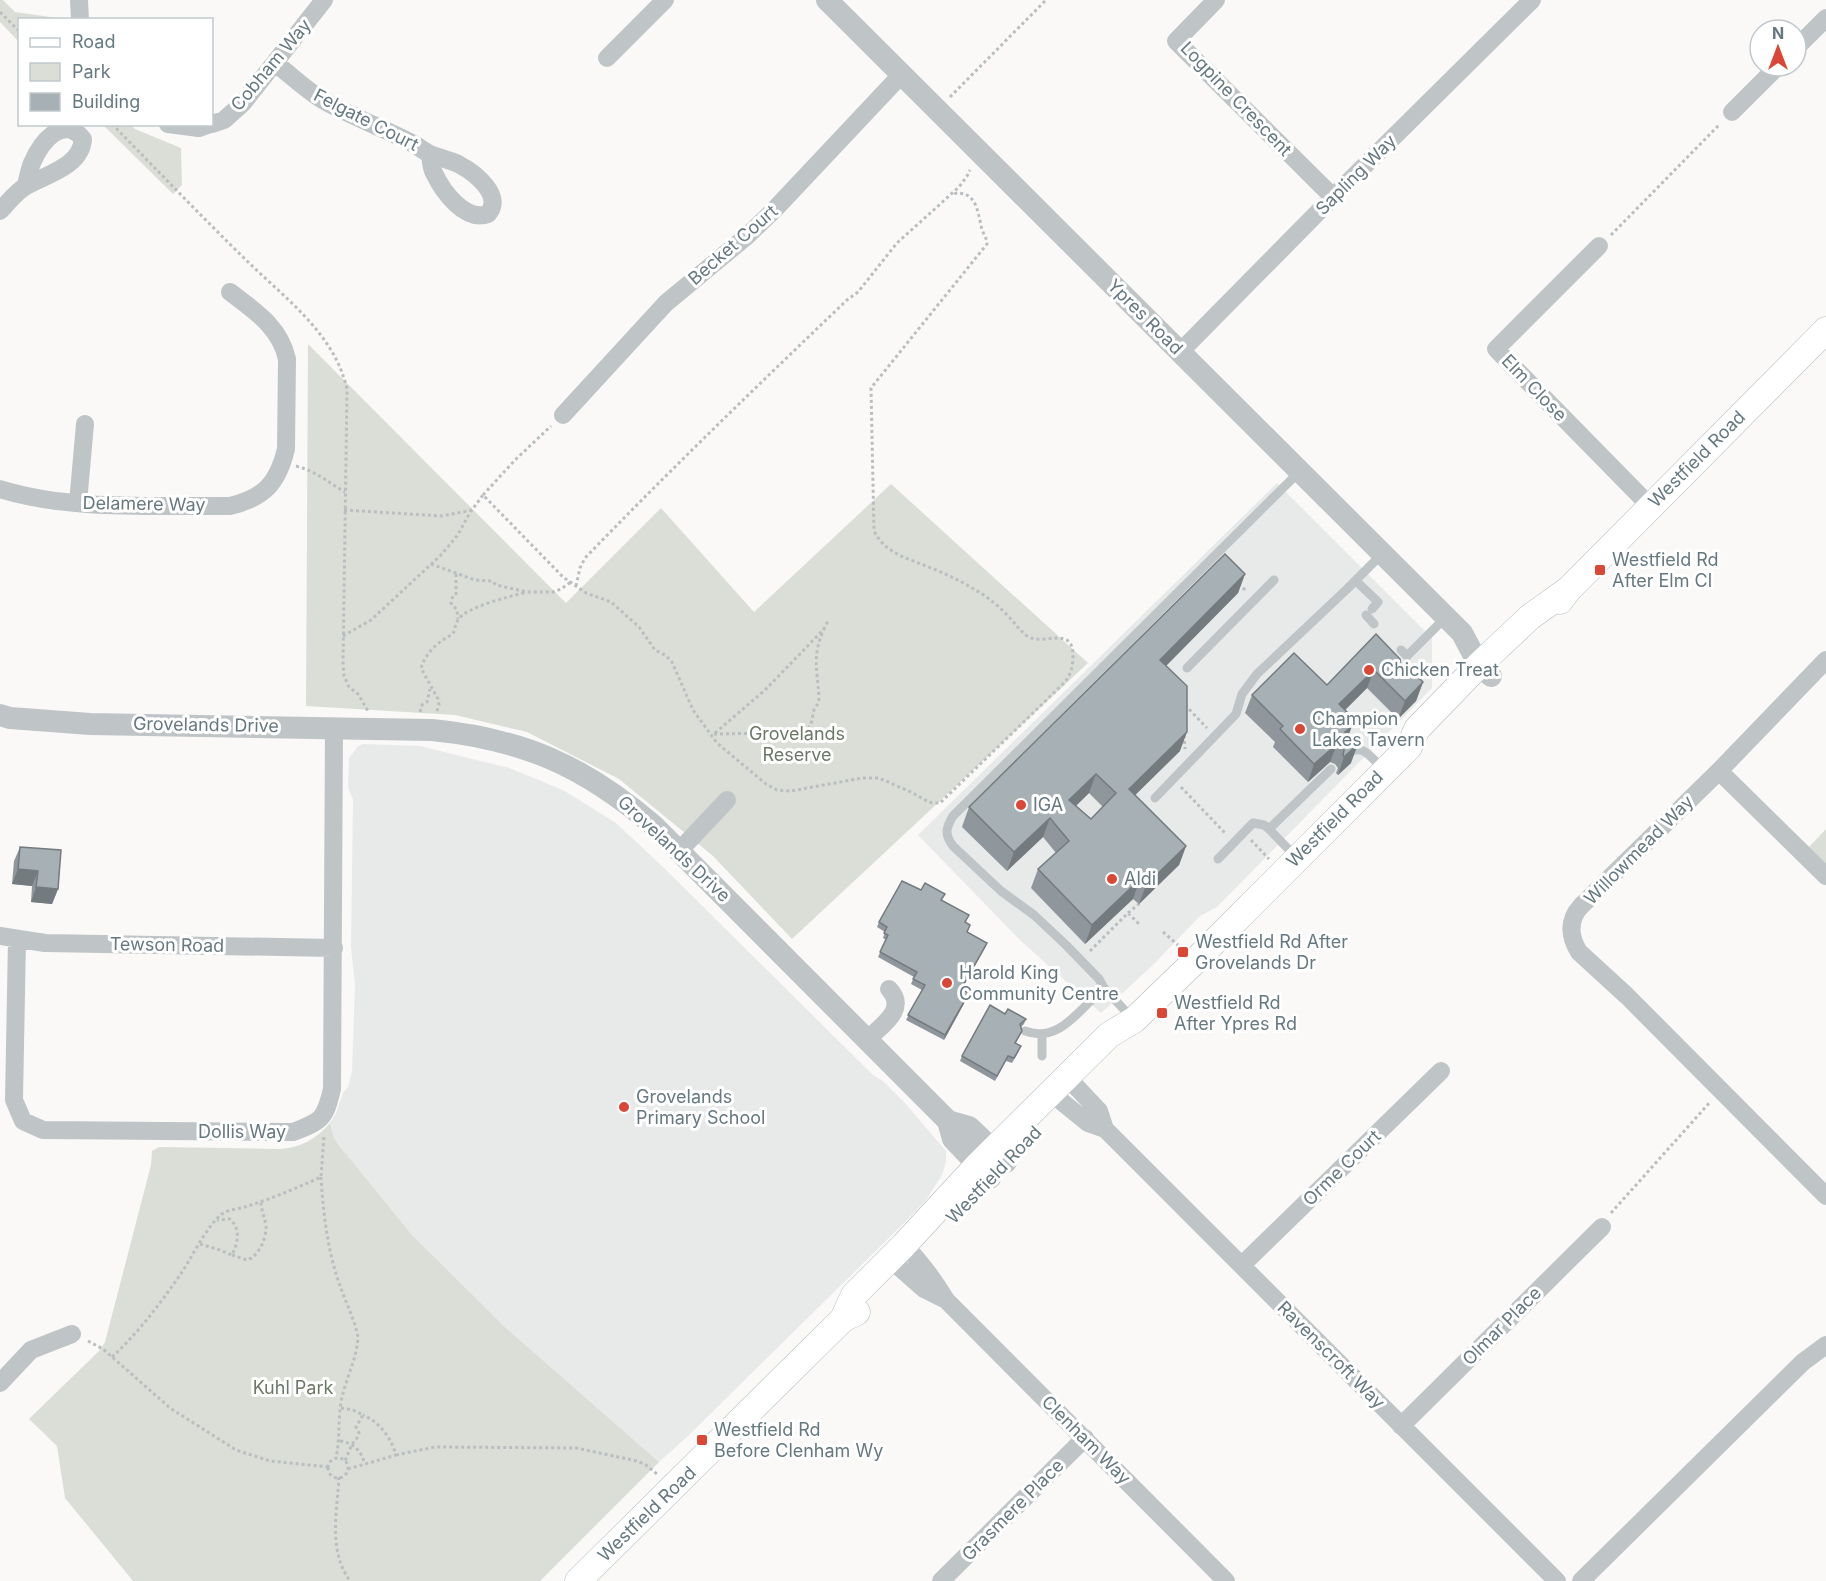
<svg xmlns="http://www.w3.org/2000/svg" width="1826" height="1581" viewBox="0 0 1826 1581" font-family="Inter,sans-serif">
<rect width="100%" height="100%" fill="#faf9f8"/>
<path fill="#e8e9e9" d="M1277,483L1432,638V688L1217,907L1200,916L1154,964L1101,1013L1020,940L918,835Z
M363,744L420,746L509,768L563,790L616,823L663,867L873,1075L883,1081L904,1102L946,1151V1162L942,1175L926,1200L906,1221L688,1436L659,1462L506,1328L411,1234L362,1176L334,1138L330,1123L336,1113L343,1093L348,1087L352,1071L355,985L351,947L353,800L348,787L349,758L358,746Z"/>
<path fill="#daded7" d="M0,0H3L15,12L65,19L20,20L19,42L0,22Z
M103,125H131L135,129L181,148L182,185L173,194Z
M308,344L566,603L661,508L754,612L891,484L1088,663L792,939L713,856L619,779L527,732L455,715L306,706Z
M1826,829V864L1809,847Z
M330,1123L334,1138L341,1148L411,1234L506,1328L659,1462L540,1581H133L65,1498L57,1446L29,1419L100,1350L105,1342L151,1165L152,1151L159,1147L279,1149C301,1148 316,1139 330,1123Z"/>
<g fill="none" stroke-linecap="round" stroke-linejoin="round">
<g stroke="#b1b9bc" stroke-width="27">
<path id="secondary" d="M1560,601L1569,589L1826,330
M843,1319L854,1295L904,1245L977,1166L1109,1035L1134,1020L1192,964L1409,747L1417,729L1479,665L1530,617L1569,589
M578,1581L843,1319L857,1312"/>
</g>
<path stroke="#babec0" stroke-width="3" stroke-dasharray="3 3" stroke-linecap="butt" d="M0,12L20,32
M950,97L1046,0
M112,124C156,169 199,214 244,258C283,297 334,332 347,389L343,665L344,676L349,687L358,694L368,711
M1611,235L1720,124
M296,466C316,471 329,483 345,492
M483,495L515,460L551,426
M344,510L442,516L472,510L483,495L563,577L586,593L611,602L639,627L655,650L665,655L672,662L693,710L717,743L766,784L777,790L791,791L862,778H879L913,793L925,800L932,803H940L1065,682C1071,674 1073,666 1073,656C1073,624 1044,647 1027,636C1019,630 1015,623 1008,616C998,605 985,595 972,588C957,579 942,572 926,566C906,558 884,552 874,531L871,388L987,244C987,237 982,233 981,225C977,208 975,189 951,194
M431,564L475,580L492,581L496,585L527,592H553L561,589L571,582
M456,574V595L452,598L451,603L457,610L458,619
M576,586L580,568L585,558C670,470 758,385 847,300L858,292L897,243L959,187L967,176L970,170
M1243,590L1247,586
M343,636L371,620L441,555L457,536L471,511
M1185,705L1207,728
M437,711L439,705L438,699L421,668C426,652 439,641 453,634C455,630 455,624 458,620C465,607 512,596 527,592
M420,712L422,705L427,702L430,689
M715,733L765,690L824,629L828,621
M714,734C728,734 742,733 756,734C771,734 798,743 809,727C813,722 812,715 814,710C817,705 819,703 819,697C817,668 812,656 824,629
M1184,735L1185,749
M1181,787L1225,833
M1251,840L1269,859
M1128,913L1140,903
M1163,932L1178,945
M1090,951L1128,913L1140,925
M321,1177C323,1210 327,1247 338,1280C344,1299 354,1317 358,1337C357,1359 345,1380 341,1402C338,1421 340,1439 336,1458
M1611,1213L1711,1101
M200,1244L217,1249L232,1255C238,1243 241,1229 230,1219L217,1220
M232,1255L247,1260C259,1256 266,1239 266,1227C265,1218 261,1210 261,1202
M88,1341L103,1349L170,1408L236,1450L270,1461L329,1467
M112,1357C138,1333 160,1304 180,1275C191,1259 208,1224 222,1214C229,1209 240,1209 248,1206C273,1198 297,1188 321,1177L324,1136
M341,1408L353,1410L363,1415L356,1427L359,1433L356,1440L352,1444L345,1461
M340,1441C354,1443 361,1451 365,1464
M396,1455L435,1447L576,1448L637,1461L646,1465L657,1474
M328 1468a10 10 0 1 1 20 0a10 10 0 1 1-20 0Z
M348,1469L396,1455C391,1438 380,1422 363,1415
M339,1477C337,1513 328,1550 350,1581"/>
<path stroke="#bfc5c7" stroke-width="9" d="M1356,581L1378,602L1372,609
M1366,615L1374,624
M1401,650L1407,656L1446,617
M1187,668L1274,580
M1346,754C1363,742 1371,758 1383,769
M1155,798L1236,714L1242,694L1257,674L1347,589L1382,554
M1269,829L1296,857
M1218,859L1253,823L1264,825L1269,829L1331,769
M1132,1018L1104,988L1099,979L1066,945L1034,915L1001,891L953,846C944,834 946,828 953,816L1299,472
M1025,1031C1060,1044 1081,1007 1104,988
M1042,1056V1035"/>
<path stroke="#bfc5c7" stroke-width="18" d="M79,0L80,20
M1216,0L1176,41L1333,197
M1796,48L1826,18
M607,58L665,0
M275,63C292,76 308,92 326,102C353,117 383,128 410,142C417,145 423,151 430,154C439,158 451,160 460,165C475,173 504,196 488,214C465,222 443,192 434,173C431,168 431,161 430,154
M1732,112L1778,66
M168,124L199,128L210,124
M212,124L224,120L243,103L324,0
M0,211C8,203 17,190 28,185C48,174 81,166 83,139C63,114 41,142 32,163C29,170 28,178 26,185
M1599,246L1496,349L1650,506
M1180,352L1333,197L1532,0
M563,415L666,303L747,236L774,210L902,74
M0,489C71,511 156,505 230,506C264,498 278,483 286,449L287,359C280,327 255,311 230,292
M78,503L85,424
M1719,771L1826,660
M680,850L727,800
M1826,876L1719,771L1581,906C1568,920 1569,936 1579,952L1627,996L1826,1196
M0,936L45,943L334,948
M17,939L14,1100L23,1121L43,1130L293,1132C322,1121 325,1119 332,1089L334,727
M868,1039C882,1025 908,1009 889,989
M1067,1077L1099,1111L1105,1129L1557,1581
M1051,1093L1088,1123L1105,1129
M904,1245C921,1262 934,1280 946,1300L1226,1581
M890,1259L924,1289L946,1300
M1242,1265L1441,1071
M0,1383L31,1350L72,1334
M1401,1426L1602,1227
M941,1581L1085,1438
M1581,1581L1803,1362L1826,1345"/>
<path stroke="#bfc5c7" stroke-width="22" d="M827,0L1462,633L1479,665L1491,676
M0,715L10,718L90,724L432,730C523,739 584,766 653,825L948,1121L969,1127L1006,1162
M948,1121L953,1139L990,1178"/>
<use href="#secondary" stroke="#fff" stroke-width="26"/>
</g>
<path fill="#8f979c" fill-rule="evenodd" d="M1245,574L1238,593L1166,666L1180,751L1135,795L1186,846L1179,865L1139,904L1133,899L1085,944L1031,888L1038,869L1056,853L1043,837L1007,871L962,827L969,807ZM1089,793L1103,807L1091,819L1076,806Z
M1376,634L1401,666L1423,682L1416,701L1398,719L1367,688L1345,710L1349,724L1352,726L1346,742L1351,763L1338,775L1336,773L1338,768L1335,764L1330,762L1308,782L1273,747L1275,742L1245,713L1252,695L1327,685Z
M20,847L58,889L52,904L31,902L32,886L12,884L14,861Z
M942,900L967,920L965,923L968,932L987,943L962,989L967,998L944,1040L906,1020L922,990L911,984L914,977L878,957L886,940L883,938L885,932L877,927L879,922Z
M1026,1019L1024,1024L1021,1027L1022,1031L1016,1043L1019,1051L1012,1063L1006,1061L995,1081L960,1061L962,1056Z"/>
<path fill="#747b7f" d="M1245,574L1238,593L1153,679L1160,660Z
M1374,670L1367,688L1333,722L1339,704Z
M1423,682L1416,701L1398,719L1405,701Z
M1352,717L1347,731L1352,726L1345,744L1342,746L1347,722Z
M1187,732L1180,751L1122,808L1129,789Z
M1337,744L1330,762L1308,782L1314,764Z
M1358,744L1351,763L1338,775L1344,757Z
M1096,774L1089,793L1062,819L1069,800Z
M1050,818L1043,837L1007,871L1014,852Z
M1186,846L1179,865L1139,904L1146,885Z
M18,869L38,871L32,886L12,884Z
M1140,879L1133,899L1085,944L1092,925Z
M36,887L58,889L52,904L31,902Z
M987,943L985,948L959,994L961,989Z
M969,993L967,998L944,1040L945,1035Z"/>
<path fill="#a6b0b5" stroke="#747b7f" stroke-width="1.5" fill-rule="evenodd" d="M1225,554L1245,574L1160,660L1187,686V732L1129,789L1186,846L1146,885L1140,879L1092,925L1038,869L1069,841L1050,818L1014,852L969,807ZM1096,774L1116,793L1091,819L1069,800Z
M1376,634L1400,659L1401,666L1405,668H1409L1423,682L1405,701L1374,670L1339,704L1352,717L1347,722L1352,726L1345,732V741L1348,744L1356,743L1358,744L1344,757L1343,755L1344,750L1342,746L1337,744L1314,764L1280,729L1283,726L1252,695L1294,653L1327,685Z
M20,847L61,850L58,889L36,887L38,871L18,869Z
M902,881L921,890L925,883L945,894L941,900L969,915L965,922L970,925L967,932L987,943L961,989L969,993L945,1035L908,1015L925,985L913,979L917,972L880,952L888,935L884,933L887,927L879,922Z
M990,1005L1005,1014L1008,1009L1026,1019L1020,1024L1022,1031L1015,1043L1021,1046L1014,1058L1008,1056L997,1076L962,1056Z"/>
<g fill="#da4737" stroke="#fff" stroke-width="2">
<rect x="1594" y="564" width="12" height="12" rx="3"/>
<circle cx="1369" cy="670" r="6"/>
<circle cx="1300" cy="729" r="6"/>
<circle cx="1021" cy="805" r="6"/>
<circle cx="1112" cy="879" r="6"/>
<rect x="1177" y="946" width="12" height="12" rx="3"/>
<circle cx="947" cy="983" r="6"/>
<rect x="1156" y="1007" width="12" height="12" rx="3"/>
<circle cx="624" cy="1107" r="6"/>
<rect x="696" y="1434" width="12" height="12" rx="3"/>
</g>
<g text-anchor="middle" stroke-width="6" stroke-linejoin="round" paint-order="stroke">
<g font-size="18" fill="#667981" stroke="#fff">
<text transform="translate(271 65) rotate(-50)" y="6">Cobham Way</text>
<text transform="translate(1236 99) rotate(46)" y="6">Logpine Crescent</text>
<text transform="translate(366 120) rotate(27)" y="6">Felgate Court</text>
<text transform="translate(1356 175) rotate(-45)" y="6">Sapling Way</text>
<text transform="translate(733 245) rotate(-41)" y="6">Becket Court</text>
<text transform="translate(1145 317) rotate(45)" y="6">Ypres Road</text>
<text transform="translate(1534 388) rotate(46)" y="6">Elm Close</text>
<text transform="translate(1697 459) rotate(-45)" y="6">Westfield Road</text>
<text transform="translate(144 504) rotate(1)" y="6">Delamere Way</text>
<text transform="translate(206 725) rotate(1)" y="6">Grovelands Drive</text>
<text transform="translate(1335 819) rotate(-45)" y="6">Westfield Road</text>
<text transform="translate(674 849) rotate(43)" y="6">Grovelands Drive</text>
<text transform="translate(1639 850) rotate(-45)" y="6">Willowmead Way</text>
<text transform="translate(167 945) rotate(1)" y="6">Tewson Road</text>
<text x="242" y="1138">Dollis Way</text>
<text transform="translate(1342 1168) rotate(-44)" y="6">Orme Court</text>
<text transform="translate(994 1175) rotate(-46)" y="6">Westfield Road</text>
<text transform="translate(1502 1326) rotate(-45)" y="6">Olmar Place</text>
<text transform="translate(1331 1355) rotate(45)" y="6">Ravenscroft Way</text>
<text transform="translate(1086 1440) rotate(45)" y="6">Clenham Way</text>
<text transform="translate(1013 1510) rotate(-45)" y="6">Grasmere Place</text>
<text transform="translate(647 1514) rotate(-44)" y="6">Westfield Road</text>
</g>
<g font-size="18" fill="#667981" stroke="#fff" text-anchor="start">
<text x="1612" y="566">Westfield Rd<tspan x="1612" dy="21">After Elm Cl</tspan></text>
<text x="1381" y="676">Chicken Treat</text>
<text x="1312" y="725">Champion<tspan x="1312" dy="21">Lakes Tavern</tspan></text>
<text x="1033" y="811">IGA</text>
<text x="1124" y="885">Aldi</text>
<text x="1195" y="948">Westfield Rd After<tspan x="1195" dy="21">Grovelands Dr</tspan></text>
<text x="959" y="979">Harold King<tspan x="959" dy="21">Community Centre</tspan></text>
<text x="1174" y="1009">Westfield Rd<tspan x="1174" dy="21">After Ypres Rd</tspan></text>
<text x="636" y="1103">Grovelands<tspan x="636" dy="21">Primary School</tspan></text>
<text x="714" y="1436">Westfield Rd<tspan x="714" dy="21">Before Clenham Wy</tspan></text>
</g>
<g font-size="18" fill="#6b7965" stroke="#fff">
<text x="797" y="740">Grovelands<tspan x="797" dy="21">Reserve</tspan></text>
<text x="293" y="1394">Kuhl Park</text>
</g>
</g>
<rect x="18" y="18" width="195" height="108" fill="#ffffff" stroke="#c2c9cd" stroke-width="1.5"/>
<rect x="30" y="38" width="30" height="9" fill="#ffffff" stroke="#c2c9cd" stroke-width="1.5"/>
<text x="72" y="48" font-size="18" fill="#667981">Road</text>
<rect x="30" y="63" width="30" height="18" fill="#daded7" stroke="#c2c9cd" stroke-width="1.5"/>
<text x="72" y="78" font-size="18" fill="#667981">Park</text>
<rect x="30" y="93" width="30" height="18" fill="#a6b0b5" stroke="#c2c9cd" stroke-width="1.5"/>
<text x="72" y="108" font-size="18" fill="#667981">Building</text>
<g transform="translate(1778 48)"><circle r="28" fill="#ffffff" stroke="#c2c9cd" stroke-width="1.5"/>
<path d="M0-4.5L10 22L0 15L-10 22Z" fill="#da4737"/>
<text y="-9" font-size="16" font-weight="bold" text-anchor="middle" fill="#667981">N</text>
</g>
</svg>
